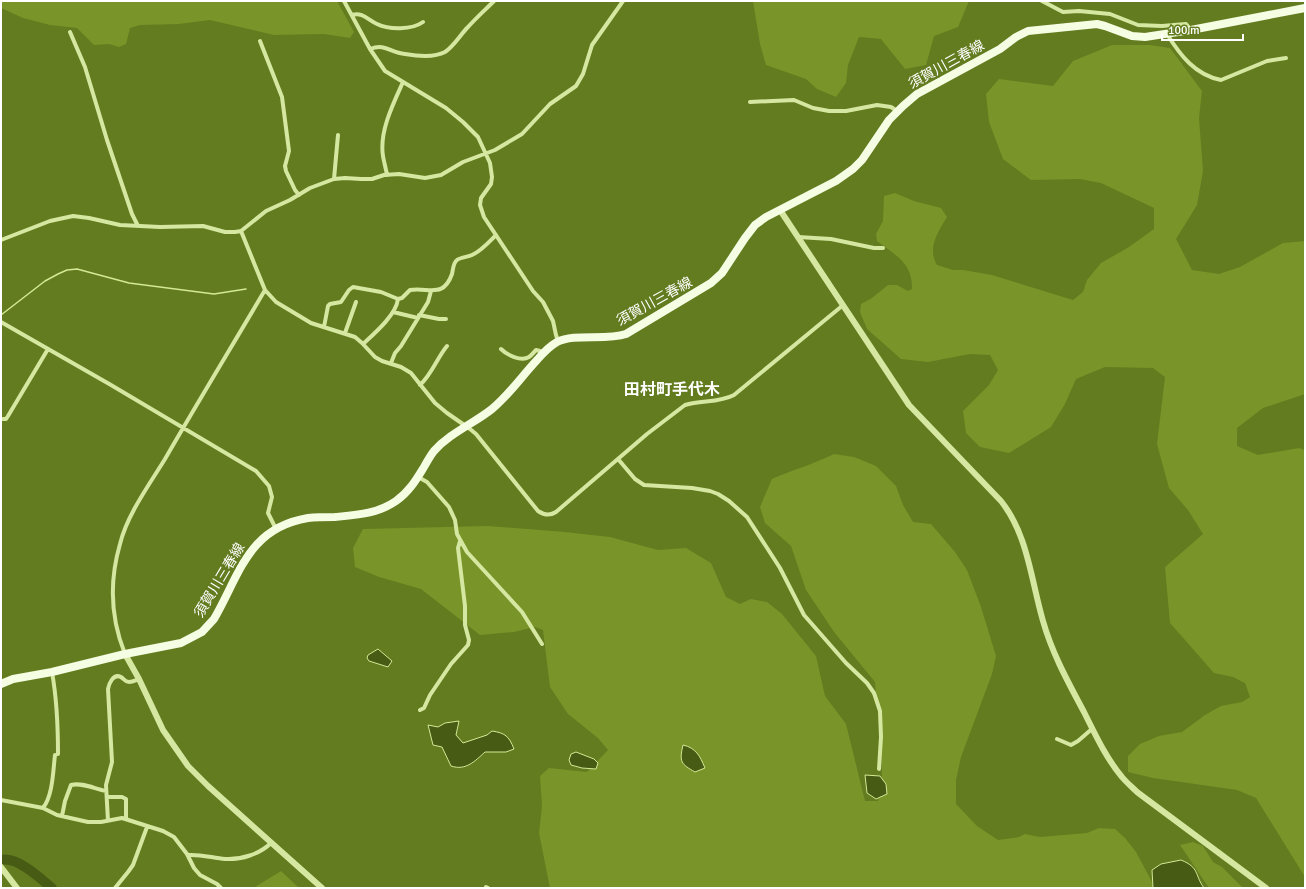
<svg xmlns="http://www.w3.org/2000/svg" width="1306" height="889" viewBox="0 0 1306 889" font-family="Signika,'Noto Sans JP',sans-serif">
<rect width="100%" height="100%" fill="#637c1f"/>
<path fill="#799429" d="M1,1H337L354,32L350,38L324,34L274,35L210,20L179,24L140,25L130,28L126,44L119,47L109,44L94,45L77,28L50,25L23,18L1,8Z
M753,1H969L958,27L934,36L926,65L905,69L881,39L859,37L848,65L846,83L836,97L817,89L806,79L766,65L760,44Z
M1112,45H1150L1170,48L1202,91L1199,118L1203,171L1197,205L1176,239L1192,270L1219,274L1240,267L1283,243L1305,241V394L1263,408L1237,428V446L1258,455L1299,448L1305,450V877L1256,798L1237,790L1153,778L1128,772V756L1140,744L1159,736L1182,732L1205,715L1221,706L1242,702L1250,697L1245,683L1233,677L1214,673L1170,623L1165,567L1203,534L1188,510L1169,488L1157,444L1165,377L1153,368L1105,367L1076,379L1065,404L1051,427L1009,453L980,447L966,433L963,411L989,385L998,370L990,355L970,354L928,362L901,359L867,329L860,312L861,304L872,298L888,285H897L908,291L912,289C913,263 895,255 877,241L876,234L883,221L884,196L895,193L914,201L941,208L947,217C938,232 927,248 937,265L953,270H963L992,275L1073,300L1083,292L1087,280L1101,263L1129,247L1154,229V208L1101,183L1080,179L1031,180L1003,159L989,122L986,94L999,79L1053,86L1073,61Z
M834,454L854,457L876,466L896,486L903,505L913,522L931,524L955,552L967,570L981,607L996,656L992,674L961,757L956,780V804L977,826L998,840L1019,837L1025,834L1040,837L1087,833L1099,828L1115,829L1125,838L1136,852L1151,880L1154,888H550L539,833L542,806L540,776L549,768L587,772L608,750L598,738L568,714L550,687L543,630L535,627L514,632L480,635L421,589L379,577L355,567L353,548L363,529L488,526L565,532L610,537L658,550L686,548L711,563L726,597L740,604L751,599L767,602L782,614L816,656L825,696L846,724L865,801H878L882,778L881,746L875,682L834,632L806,590L791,546L765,523L760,507L772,479C792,470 814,464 834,454Z
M1193,842L1203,846L1213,862L1222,867L1243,888H1209L1180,845Z
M281,871L299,888H254L255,887Z"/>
<path fill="#485b15" stroke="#d4e895" d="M378,649L392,661L388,667L369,661L367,658L368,655Z
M459,721L456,735L463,743L487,735L492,731C505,733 509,736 514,749L506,752H485C475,761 466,771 451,766L442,747L433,745L428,725L438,727L445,723Z
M683,745C696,748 700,756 705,768L695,772C681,764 679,762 683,745Z
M576,752L594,759L598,763L596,769L582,768L571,765L569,760L571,754Z
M865,775L880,776L886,784L887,794L876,799L867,793Z
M1181,860C1200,868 1194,874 1204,888H1153L1152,870L1161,864Z"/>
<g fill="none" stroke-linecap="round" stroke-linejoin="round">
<path stroke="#d4e895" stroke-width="1.5" d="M1,315L45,281L58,274L67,270L77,269L129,283L214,294L246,289"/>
<path stroke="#485b15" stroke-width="10" d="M1,860C17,856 40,878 52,888"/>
<path stroke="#d5e7a1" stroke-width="4" d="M344,1L370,49L385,71L446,108L463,122L478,137L490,163L492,177L491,184L481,198L480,205L484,217L533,291L543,302L553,321L556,335L558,341
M1042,1L1063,12L1079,11L1110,14L1138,25L1162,26L1186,24L1191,30
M352,15C363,12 368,20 377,24C389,30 412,30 423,22
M70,32L85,67L107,140L132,214L138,226
M1167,34C1180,55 1195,75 1221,80L1267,61L1286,58
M260,41L282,97L289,151L285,166L286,171L295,190L299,195
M370,49C386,43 390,53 405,54C417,56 434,58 445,52C454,46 460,35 468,27C476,18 485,10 494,1
M750,102L794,100L813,108L829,111H846L877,105L891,107L897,111
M387,175C386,169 384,162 383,156C379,132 393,104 403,82
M334,179L338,135
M241,231L265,290L276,302L311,323L355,337L362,343L375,357L382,361L401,367L411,373L435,403L447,413L470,429L476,434L538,511C544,515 550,516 556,512L647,434L685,405C702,400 719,403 734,395L842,306
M798,237L831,239L874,248H883
M1,240L50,221L73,216L89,218L120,225L160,227L203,226L225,232H235L241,231L266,211L290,200L310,188L334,179L345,178L361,179H372L384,175L399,174L425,178L441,175L463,162L495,150L522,134L550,104L576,86L583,74L592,45L623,1
M393,312L418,318
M419,315L439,319H446
M1,322L111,385L256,471L269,486L272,497L268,513L276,529
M324,327L328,306L330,304L341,302L349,290L353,287L381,292L398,299L402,298L410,290C429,287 443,299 452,274C453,270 453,263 457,260C461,257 468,257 472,255C481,251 489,242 496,235
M345,333L356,302
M363,344C375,333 396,315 398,299
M501,349C507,355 521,362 529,357C532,355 534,352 536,350L540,351L541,355
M391,363L395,353L401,346L428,302L431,291
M420,385C432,374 437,358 447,346
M1,419H6L8,416L48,349
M618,459L635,479L644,485L692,488L710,491L718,494L729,501L747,517L780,568L804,615L846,663L867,683L874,693L880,711L881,737L879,769
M418,477L427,482L449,507L455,520L457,534L467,552L522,612L542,644
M125,654C110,617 109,582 120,544C127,515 149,485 165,459C198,402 232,346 265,290
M52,672C57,700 58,726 58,754
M420,710L424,708L430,695L451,664L468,645L469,640L465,625V606L458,548L460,541
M1057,739L1071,745L1078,741L1093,728
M107,797H122L126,799V819
M1,800L43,808L57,815L88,822H101L122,818L163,831L174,837L187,854L194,868L200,875L217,884L221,888
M43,808C53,795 53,771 55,755
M62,816L65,801L71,785C82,782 95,789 106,791
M108,821L106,785L112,762L108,689C109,684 113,673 121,677C124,679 125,682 129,682C133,682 136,680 139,679
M188,855C200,854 213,858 225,859C241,860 260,854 271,843
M486,887L488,888
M115,888L128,872L133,865L147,827"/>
<path stroke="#d5e7a1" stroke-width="6" d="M780,210L909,405L1001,501C1028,535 1031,580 1043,621C1052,653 1068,682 1084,712C1095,734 1106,758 1122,777C1126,782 1132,787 1137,792L1266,888
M125,654L139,679L163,730L188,766L208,786L322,888
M1,867L17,888"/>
<path stroke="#f5fde3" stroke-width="8" d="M1,684L13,679L52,672L125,654L181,643L202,632L214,619C240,574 248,528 308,518C317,517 326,517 335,517C357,515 377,514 396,501C409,492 416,480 424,467C427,462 430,456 434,451C450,433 473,424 492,409C509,395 522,376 537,360C543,353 550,346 557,342C575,333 606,341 626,334L711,283L722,273L745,238L755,225L766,217L836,181L853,169L862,160L889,120L903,106L917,94L1000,49L1016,37L1028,31L1097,24L1105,26L1132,36L1145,37L1191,30L1305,8"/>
</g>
<g text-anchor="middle" stroke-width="4" stroke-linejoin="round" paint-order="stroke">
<g font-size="14" fill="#fff" stroke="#637c1f">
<text transform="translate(946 64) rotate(-29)" y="5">須賀川三春線</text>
<text transform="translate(654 301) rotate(-29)" y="5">須賀川三春線</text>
<text transform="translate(219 580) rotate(-59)" y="5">須賀川三春線</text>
</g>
<g font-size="16" font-weight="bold" fill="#fff" stroke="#637c1f">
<text x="672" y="395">田村町手代木</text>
</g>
</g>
<rect width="1306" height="889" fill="none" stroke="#ffffff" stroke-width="4"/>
<path d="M1162 34v6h81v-6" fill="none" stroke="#ffffff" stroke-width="2"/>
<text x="1168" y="34" font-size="12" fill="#ffffff" stroke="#637c1f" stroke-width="3" paint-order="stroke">100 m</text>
</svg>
